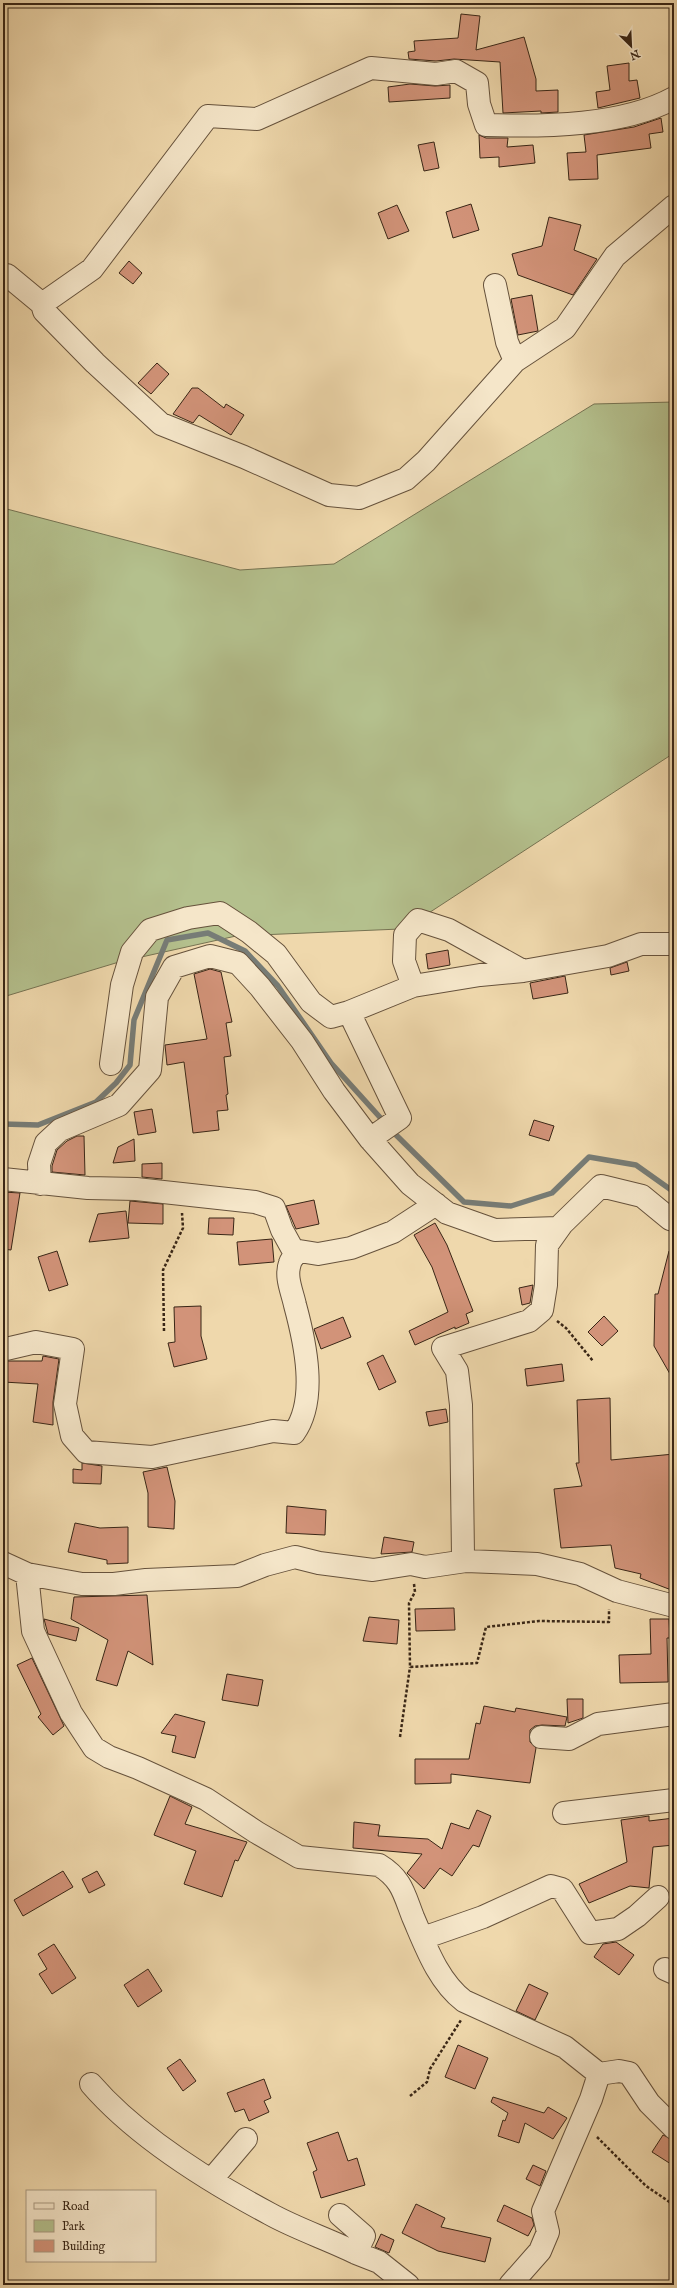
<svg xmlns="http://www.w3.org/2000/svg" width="677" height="2288" viewBox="0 0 677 2288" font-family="'IM FELL English',serif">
<rect width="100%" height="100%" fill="#efd8ac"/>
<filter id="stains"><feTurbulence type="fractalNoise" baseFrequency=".005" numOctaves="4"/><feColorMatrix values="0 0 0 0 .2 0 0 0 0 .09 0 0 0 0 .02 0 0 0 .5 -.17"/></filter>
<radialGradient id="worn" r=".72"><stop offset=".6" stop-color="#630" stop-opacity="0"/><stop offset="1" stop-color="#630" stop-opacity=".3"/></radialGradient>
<path fill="#b4c08d" stroke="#767352" d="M674,402V753L418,920L400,929L236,936L119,962L3,997V508L240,570L334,564L594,404Z"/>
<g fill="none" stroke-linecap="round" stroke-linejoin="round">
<path stroke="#777c76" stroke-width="5.5" d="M3,1124L38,1125L96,1102L116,1083L130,1065L134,1020L167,940L208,933L245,951L278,986L331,1063L386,1124
M391,1130L464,1202L511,1206L552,1193L589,1157L636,1165L674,1192"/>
</g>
<path fill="#d29379" stroke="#392616" d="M461,14L480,16L476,50L524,37L536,79V91L558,90V112L541,113V111L503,113L500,62L454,59L436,61L409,59L408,52L415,51L414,41L458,38Z
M629,63V81L637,80L640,98L598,108L596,92L610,90L607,66Z
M410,84L435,86L450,85V98L389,102L388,87Z
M661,118L663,132L649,134L651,148L597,155L598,179L569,180L567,153L586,152L584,135L634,127Z
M479,135L486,138H508L507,147L533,145L535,163L499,167V157L480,158Z
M434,142L439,168L424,171L418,145Z
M471,204L479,230L453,238L446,212Z
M397,205L409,231L388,239L378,213Z
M549,217L581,225L574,250L597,259L573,295L518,275L512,254L542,246Z
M129,261L142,273L133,284L119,273Z
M532,295L538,331L518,335L511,299Z
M157,363L169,374L151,394L138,383Z
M192,388H198L224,408L226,404L244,415L231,435L199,415L193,423L173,414Z
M448,950L450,965L428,969L426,954Z
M627,962L629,971L611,975L610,968Z
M210,969L221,972L232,1022L226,1023L231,1056L224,1057L228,1094L226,1095L228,1110L217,1111L219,1130L193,1133L184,1062L167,1065L165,1045L207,1039L194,974Z
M565,976L568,993L533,999L530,983Z
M152,1109L156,1132L138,1135L134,1112Z
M534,1120L554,1126L549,1141L529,1135Z
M77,1136H84L85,1175L52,1172V1166L57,1150L67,1141Z
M134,1139L135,1161L113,1163L118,1147Z
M162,1163V1179L142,1177V1164Z
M3,1192L20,1193L11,1250L3,1249Z
M314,1200L319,1224L296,1229L286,1206Z
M130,1201L163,1204V1224L128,1223Z
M126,1211L129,1238L89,1242L98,1214Z
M209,1218H234L233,1235L208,1234Z
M435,1223L447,1245L473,1311L466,1314L469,1323L455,1329V1327L415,1345L409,1331L448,1312L432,1267L414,1235Z
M272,1239L274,1262L239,1265L237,1242Z
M57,1251L68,1285L49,1291L38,1257Z
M669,1251L674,1252V1381L654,1346L655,1294H658Z
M533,1285L530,1303L522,1305L519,1288Z
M201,1306V1336L207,1359L174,1367L168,1343L175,1342L174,1307Z
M604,1316L618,1331L602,1346L588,1332Z
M343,1317L351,1337L321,1349L314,1329Z
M383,1355L396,1382L379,1390L367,1363Z
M43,1356L59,1359L53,1402V1425L33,1422L38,1384L3,1382V1361H42Z
M562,1364L564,1381L527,1386L525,1369Z
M610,1398L611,1460L674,1454V1591L640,1578L641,1574L615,1568L611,1545L561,1548L554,1489L582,1486L576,1463H579L577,1400Z
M446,1409L448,1422L429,1426L426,1412Z
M82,1463L102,1466L101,1484L73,1483V1469L82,1470Z
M167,1467L175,1501L174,1529L148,1527V1493L143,1472Z
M287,1506L326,1510L325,1535L286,1533Z
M75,1523L100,1528L128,1527V1563L107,1564V1560L68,1552Z
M384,1537L414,1542L412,1552L381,1554Z
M147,1595L153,1665L128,1651L117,1686L96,1680L108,1640L71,1619L74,1597Z
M454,1608L455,1630L416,1631L415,1609Z
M369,1617L399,1620L397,1644L363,1641Z
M44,1619L79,1628L76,1641L48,1634Z
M650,1619H669L670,1638H667L668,1682L620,1683L619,1655L651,1654Z
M32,1658L64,1726L53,1735L38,1717L41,1714L17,1665Z
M227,1674L263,1680L258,1706L222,1700Z
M567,1699H583V1718L568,1723Z
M484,1706L515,1712L516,1708L567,1717L565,1726L542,1725L535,1726L530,1730V1742L536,1748L530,1783L451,1774V1783L415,1784V1759H469L476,1723L480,1724Z
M175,1714L205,1722L195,1758L172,1752L176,1736L161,1733Z
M170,1796L192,1807L185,1824L247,1842L238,1861L235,1860L222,1897L184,1884L196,1851L154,1835Z
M477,1810L491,1816L479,1847L473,1845L452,1876L440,1868L424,1889L407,1873L422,1854L353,1848L354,1822L380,1825L378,1836L428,1839L442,1849L451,1823L469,1829Z
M649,1816V1821L674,1818V1845L653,1847L649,1888L630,1886L589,1903L579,1884L627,1862L621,1820Z
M63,1871L73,1887L23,1916L14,1900Z
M97,1871L105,1885L89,1893L82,1879Z
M616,1942L634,1955L619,1975L594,1957L603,1944Z
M54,1944L76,1978L52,1994L39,1974L47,1969L38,1954Z
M148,1969L162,1991L138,2007L124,1985Z
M529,1984L548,1993L535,2020L516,2011Z
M458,2045L488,2058L475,2089L445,2077Z
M180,2059L196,2081L183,2091L167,2068Z
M264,2079L271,2098L264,2101L269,2112L249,2121L244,2109L235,2112L227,2093Z
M493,2097L544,2113L548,2107L567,2118L553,2139L525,2123L519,2143L498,2136L503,2120L505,2121L508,2113L491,2102Z
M338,2132L348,2161L357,2158L365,2185L321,2198L313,2172L317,2170L307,2143Z
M663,2135L674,2140V2166L652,2152Z
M533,2165L546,2171L540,2186L526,2179Z
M416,2204L445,2218L441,2227L491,2238L485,2262L438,2251L402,2233Z
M504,2205L532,2218L534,2225L528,2236L497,2221Z
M381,2234L394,2240L389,2253L375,2247Z"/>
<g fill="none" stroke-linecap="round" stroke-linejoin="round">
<g stroke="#66523c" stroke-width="24">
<path id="minor" d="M3,275H7L42,304L44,311L95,363L161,424L244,457L329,495L359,498L406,479L426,461L515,361L565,328L615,256L674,206
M495,285L507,342L515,361
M42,304L92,269L208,116L257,119L371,68L436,74L456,71L477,83L479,104L486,125C544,127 623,126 674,98
M413,986L404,961L405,935L418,920L449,930L523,971
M111,1064L122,985L132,952L150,930L188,918L220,913L249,932L276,954L311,1002L331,1017L349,1012
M370,1139L400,1118L349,1012L413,986L480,975L523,971L608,956L641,944H674
M3,1179L88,1188L136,1189L255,1202L274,1208L282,1230L293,1250L318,1254L351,1248L393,1232L436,1204
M40,1184L39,1164L46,1143L60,1130L119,1105L150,1070L157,997L174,967L210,956L238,963L260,987L302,1041L334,1091L370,1139L410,1184L447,1213L495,1230L559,1228
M3,1347L6,1349L36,1342L73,1349L65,1404L72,1436L86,1452L152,1457L273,1431L294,1433C318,1400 305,1342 295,1305C292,1291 285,1277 290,1263C291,1259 296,1254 299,1251
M466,1561L463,1556L461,1405L457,1371L443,1348L529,1321L542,1310L546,1285L547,1245L562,1224L601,1186L642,1196L670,1219L674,1220
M3,1563L27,1574L82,1584H114L146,1580L237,1576L265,1565L295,1557L319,1563L373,1570L411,1564L425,1567L466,1561L537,1564L580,1574L617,1591L674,1606
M27,1574L33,1631L71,1713L94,1748L109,1757L138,1768L206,1799L256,1832L299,1857L379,1865C402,1879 404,1894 413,1917C426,1947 438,1981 464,2001L565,2047L599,2074L591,2099L543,2211L548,2232L540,2251L510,2285
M541,1737L569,1739L598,1724L674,1714
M564,1813L674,1800
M423,1938L483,1917L551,1886L562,1889L590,1933L618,1929L637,1916L658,1897
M665,1969L674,1973
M599,2074L619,2071L629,2073L649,2103L674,2128
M91,2084C136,2136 210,2182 270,2214C297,2229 328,2239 356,2253
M212,2179L246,2139
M340,2215L364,2236L356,2253L379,2262L408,2285"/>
</g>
<path stroke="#392616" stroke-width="2.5" stroke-dasharray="3 2" stroke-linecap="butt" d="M648,3L674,7
M557,1321L566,1328L593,1361
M164,1331L163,1270L183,1228L182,1213
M414,1584L415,1592L409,1603L410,1667L477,1663L486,1627L539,1621L609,1622V1609
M400,1737L410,1667
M410,2096L427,2082L430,2069L461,2020
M597,2137L646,2186L674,2205"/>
<use href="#minor" stroke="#f5e6c9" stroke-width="22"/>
</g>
<rect width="677" height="2288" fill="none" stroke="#efd8ac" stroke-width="16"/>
<rect x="4" y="4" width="669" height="2280" fill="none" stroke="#392616" stroke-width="2"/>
<rect x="8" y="8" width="661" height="2272" fill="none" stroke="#392616"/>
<rect x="26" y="2190" width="130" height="72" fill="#f5e6c9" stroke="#aa9981"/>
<rect x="34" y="2203" width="20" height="6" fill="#f5e6c9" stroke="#aa9981"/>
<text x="62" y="2210" font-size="12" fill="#392616">Road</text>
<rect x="34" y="2220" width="20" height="12" fill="#b4c08d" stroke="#aa9981"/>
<text x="62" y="2230" font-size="12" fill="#392616">Park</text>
<rect x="34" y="2240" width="20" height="12" fill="#d29379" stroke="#aa9981"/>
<text x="62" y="2250" font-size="12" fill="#392616">Building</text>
<g transform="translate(631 46) rotate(156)" stroke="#f5e6c9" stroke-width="3" paint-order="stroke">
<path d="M0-3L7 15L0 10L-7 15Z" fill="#392616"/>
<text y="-6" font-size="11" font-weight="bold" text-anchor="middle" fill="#392616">N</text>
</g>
<rect width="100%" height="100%" filter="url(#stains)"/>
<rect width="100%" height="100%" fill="url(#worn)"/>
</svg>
